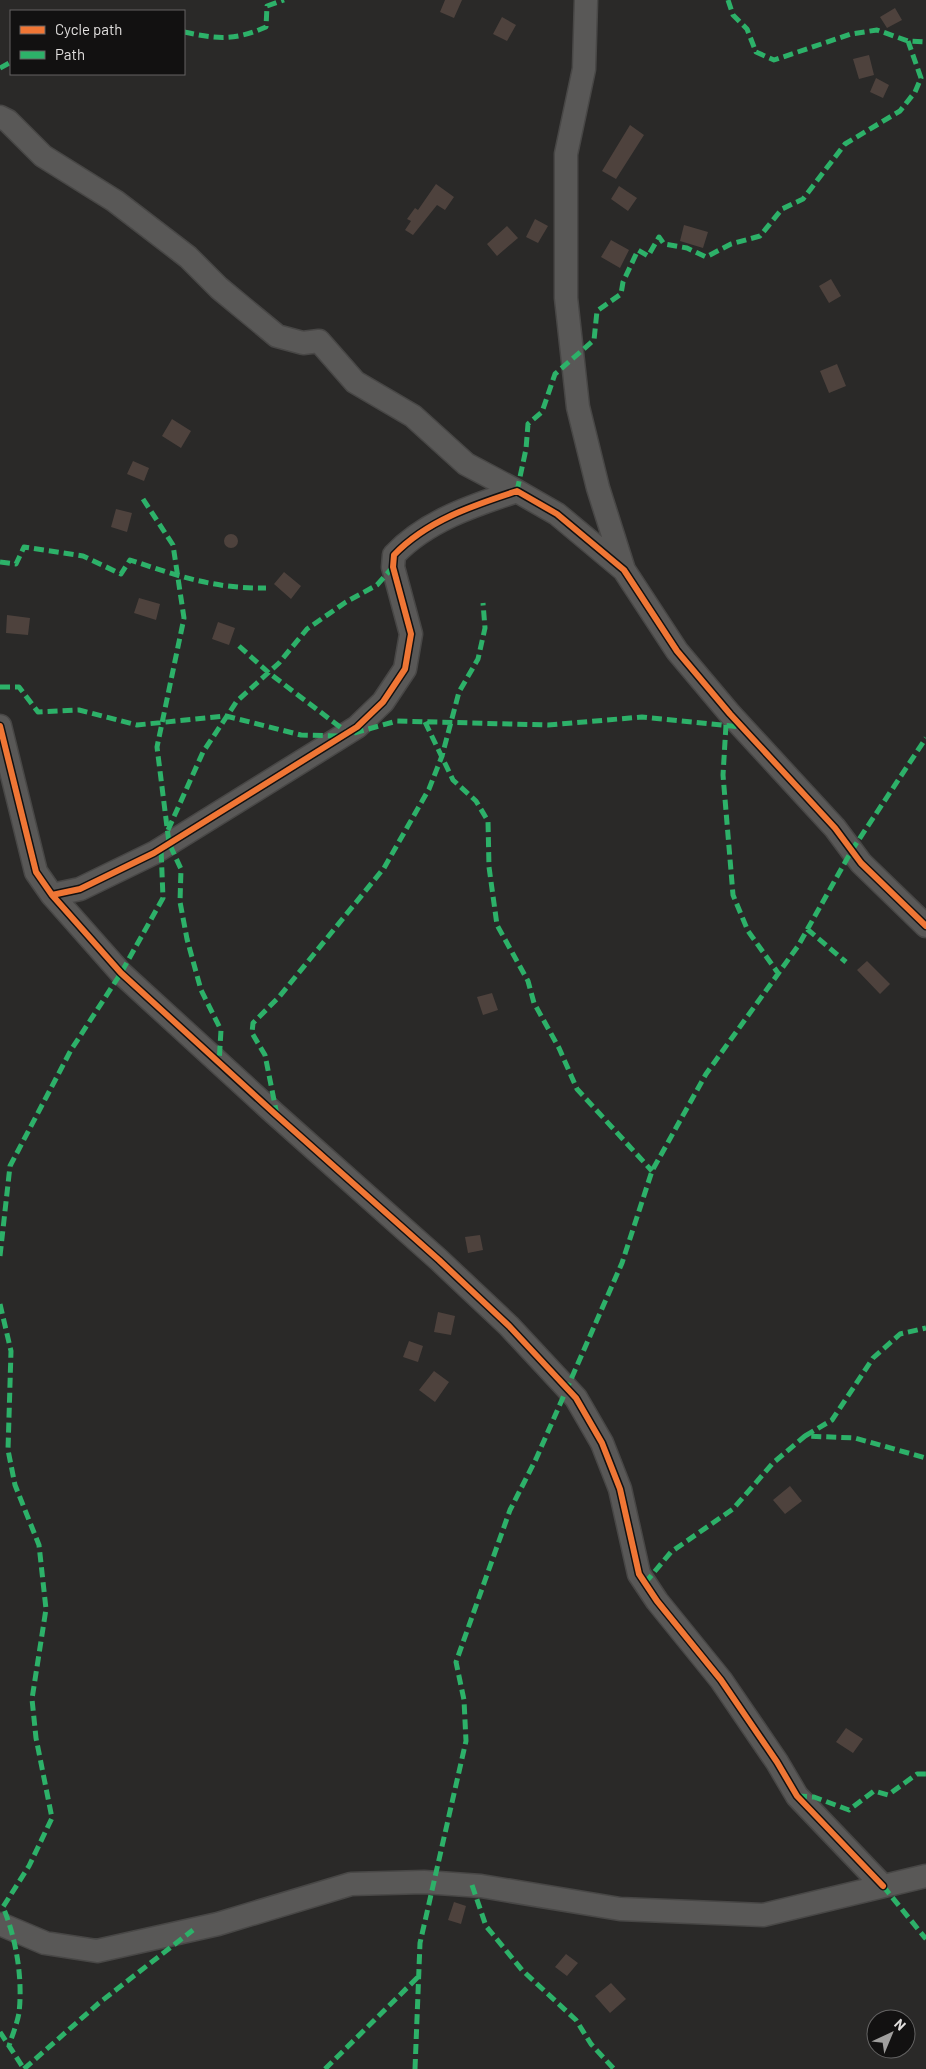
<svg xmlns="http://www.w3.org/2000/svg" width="926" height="2069" viewBox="0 0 926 2069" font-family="Barlow,sans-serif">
<rect width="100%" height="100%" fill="#2a2928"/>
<path fill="#4e423d" d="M445,0H462L454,18L440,12Z
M895,8L902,20L887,28L880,17Z
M502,17L516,25L507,41L493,34Z
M869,55L874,75L859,79L853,59Z
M876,78L889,85L883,98L870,92Z
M630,125L644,135L616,179L602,171Z
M436,184L454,197L445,210L437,205L413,235L405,230L411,221L407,219L415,208L418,210Z
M619,186L637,198L628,211L611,199Z
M535,219L548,226L538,243L526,237Z
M684,225L708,232L703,248L680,241Z
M507,226L518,238L497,256L487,244Z
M611,240L629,250L620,268L601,257Z
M831,279L841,296L829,303L819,286Z
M837,364L846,386L829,393L820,371Z
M172,419L191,431L181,448L162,436Z
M133,461L149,468L144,481L127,474Z
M116,509L132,513L127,532L111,527Z
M224 541a7 7 0 1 1 14 0a7 7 0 1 1-14 0Z
M284,572L301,586L291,599L274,584Z
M139,598L160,604L156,620L134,613Z
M7,615L30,618L28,635L6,633Z
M218,622L235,628L229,645L212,639Z
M867,961L890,984L880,994L857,970Z
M492,993L498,1010L483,1015L477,997Z
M480,1235L483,1250L468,1253L465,1237Z
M438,1312L455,1316L451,1335L434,1332Z
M409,1341L423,1346L418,1362L403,1357Z
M434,1371L449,1382L435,1402L419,1390Z
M790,1486L802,1501L785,1514L773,1500Z
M846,1728L863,1739L853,1753L836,1742Z
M454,1902L466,1906L461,1924L448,1920Z
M566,1954L578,1963L567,1976L555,1967Z
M611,1983L626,1999L610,2013L595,1996Z"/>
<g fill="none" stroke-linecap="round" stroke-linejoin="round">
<g stroke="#484746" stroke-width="25">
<path id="minor" d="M586,0L584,69L566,154V298L578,407L598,488L624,570
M0,117L8,121L43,156L115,201L188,257L219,288L277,336L303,343L319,341L355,382L413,416L466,464L517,491
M0,726L36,872L52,895L80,889L154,853L357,727L383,702L405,669L411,634L393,567L394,555C426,521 474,505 517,491L557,514L624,570L677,651L730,714L835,828L861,863L926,926
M52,895L121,973L274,1113L439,1260L509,1326L576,1398L602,1443L620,1489L639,1574L657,1601L721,1680L777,1762L797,1796L883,1886
M0,1924L45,1943L97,1951L218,1924L351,1884L424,1882L481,1886L620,1909L763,1915L926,1876"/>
</g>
<use href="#minor" stroke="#595857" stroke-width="22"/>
<path stroke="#2db169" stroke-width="5" stroke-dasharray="10 5" stroke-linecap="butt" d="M728,0L733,15L747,29L756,52L774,60L851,34L877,30L908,41L926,42
M184,32C217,39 234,41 266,27L267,6L284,0
M0,68L11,62
M517,491L526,449L528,424L542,412L555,374L594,340L597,311L621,294L623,282L638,250L648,256L659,237L664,244L687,248L706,257L731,244L760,236L782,209L803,199L845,144L900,111L915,92L921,78L908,41
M143,499L173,545L184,618L157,747L169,843L181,869L180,902L187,939L201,990L221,1030L219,1063
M0,562L16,564L24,547L83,556L121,574L130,560C178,576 215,589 266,588
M239,646L269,673L348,733
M0,687H19L38,712L79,710L137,725L226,716L301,735L340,736
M425,722L453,780L476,801L488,821L489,867L497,925L528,981L534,1003L559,1048L577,1089L652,1171
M726,725L723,775L733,895L748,931L778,973
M354,733L397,721L548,725L642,717L742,727
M168,830L203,752L237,701L279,663L307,629L346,602L377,585L393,567
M807,929L846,962
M277,1115L265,1055L252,1033L253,1023L279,997L384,868L429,789L442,756L459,692L478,659L485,628L483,603
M0,1256L10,1166L71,1050L121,973L163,898L161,848
M0,1304L11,1351L8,1450L15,1485L39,1545L46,1609L32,1699L36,1738L52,1818L29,1866L3,1907C16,1938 23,1978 19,2013C17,2024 12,2036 9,2046
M805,1436L832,1420L873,1358L900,1334L926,1328
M645,1583L671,1552L733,1509L773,1463L805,1436L855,1438L926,1458
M797,1796L814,1797L849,1810L874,1791L888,1795L917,1774H926
M472,1885L486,1926L522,1970L576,2020L591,2044L614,2069
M883,1886L926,1939
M0,2032L24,2069
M24,2069L99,2003L193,1930
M325,2069L418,1977
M415,2069L420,1943L466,1741L464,1700L456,1662L510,1510L536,1459L622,1263L652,1171L706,1074L798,946L852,850L926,738"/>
<g stroke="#121111" stroke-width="9">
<path id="cycleway" d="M0,726L36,872L52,895L80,889L154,853L357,727L383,702L405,669L411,634L393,567L394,555C426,521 474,505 517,491L557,514L624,570L677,651L730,714L835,828L861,863L926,926
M52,895L121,973L274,1113L439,1260L509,1326L576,1398L602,1443L620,1489L639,1574L657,1601L721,1680L777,1762L797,1796L883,1886"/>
</g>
<use href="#cycleway" stroke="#f07635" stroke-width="6"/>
</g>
<rect x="10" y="10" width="175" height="65" fill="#121111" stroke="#646363"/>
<rect x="20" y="26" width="25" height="8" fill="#f07635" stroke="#646363"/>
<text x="55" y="35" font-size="15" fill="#e0dedd">Cycle path</text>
<rect x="20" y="51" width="25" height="8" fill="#2db169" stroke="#646363"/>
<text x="55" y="60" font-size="15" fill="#e0dedd">Path</text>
<g transform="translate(891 2034) rotate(44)"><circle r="24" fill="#121111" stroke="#646363"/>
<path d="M0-4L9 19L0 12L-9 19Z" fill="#a09f9e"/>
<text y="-8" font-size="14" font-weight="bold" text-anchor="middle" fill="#e0dedd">N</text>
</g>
</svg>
